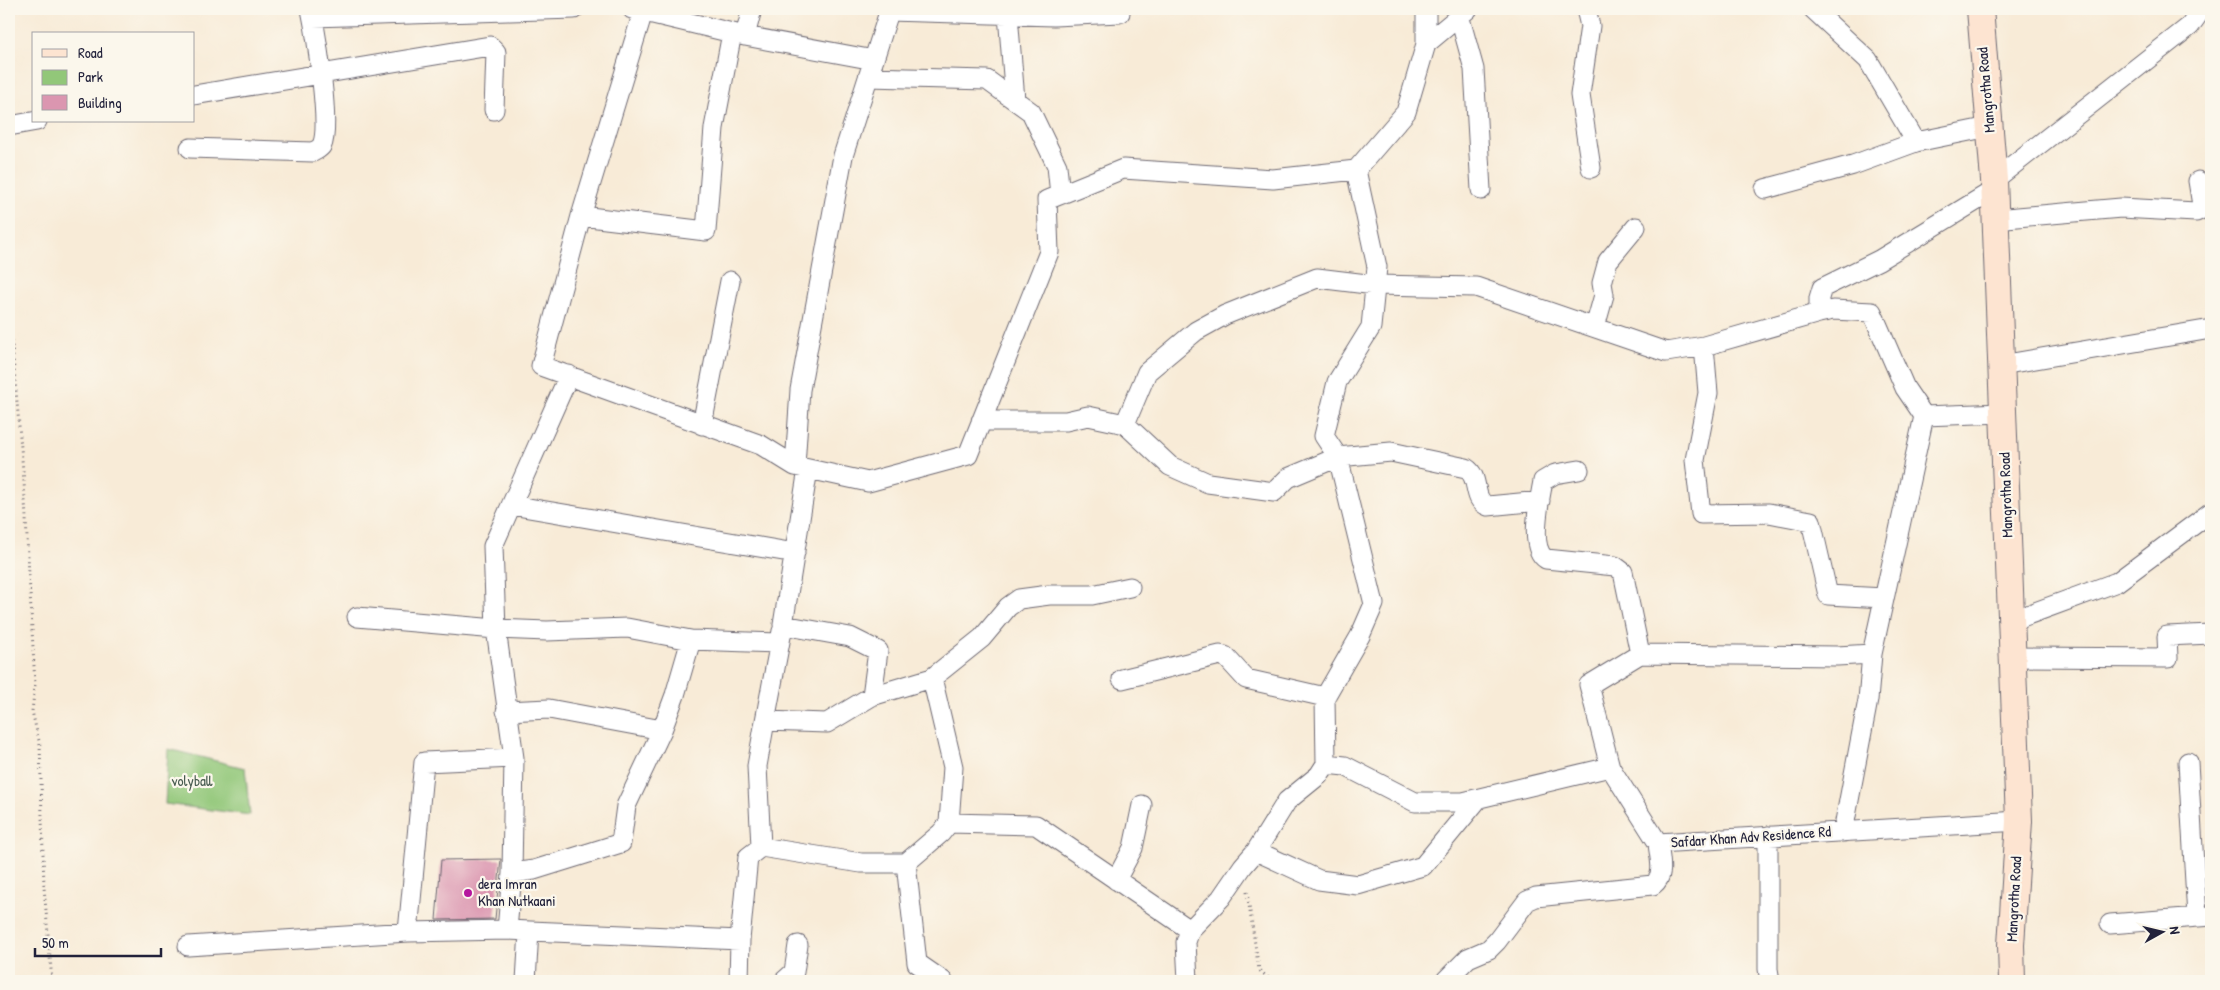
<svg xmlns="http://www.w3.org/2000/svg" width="2220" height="990" viewBox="0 0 2220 990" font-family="'Patrick Hand',sans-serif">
<rect width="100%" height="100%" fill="#fbf7ec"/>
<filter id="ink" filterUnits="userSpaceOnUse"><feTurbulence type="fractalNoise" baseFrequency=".02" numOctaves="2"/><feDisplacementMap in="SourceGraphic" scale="10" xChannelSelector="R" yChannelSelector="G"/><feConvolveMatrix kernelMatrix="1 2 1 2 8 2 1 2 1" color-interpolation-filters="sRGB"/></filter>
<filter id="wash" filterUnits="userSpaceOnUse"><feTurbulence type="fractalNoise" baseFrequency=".0096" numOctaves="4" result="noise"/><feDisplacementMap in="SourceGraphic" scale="20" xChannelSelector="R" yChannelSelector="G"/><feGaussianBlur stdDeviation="1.12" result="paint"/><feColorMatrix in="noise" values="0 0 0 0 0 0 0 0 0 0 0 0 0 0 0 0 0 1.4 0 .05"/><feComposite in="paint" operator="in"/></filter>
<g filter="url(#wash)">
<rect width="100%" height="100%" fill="#f8ebd7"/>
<path fill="#92c779" stroke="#5a745a" d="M168,749L245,768L250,815L165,804Z"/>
<g id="blocks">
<path fill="#db96b0" d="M441,860L501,859L495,919L436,920Z"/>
</g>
</g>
<g filter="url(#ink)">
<use href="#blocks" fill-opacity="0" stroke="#6d6872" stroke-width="1"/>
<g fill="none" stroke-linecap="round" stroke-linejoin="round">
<g stroke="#6d6872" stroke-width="21">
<path id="street" d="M632,9L745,36L874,60
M890,9L843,156L800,390L795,466L868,482L968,455L1049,252L1047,200L1123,169L1273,179L1356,170
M1426,9V44
M1586,9L1590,26L1580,95L1591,168
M1813,9L1868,60L1916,142L1989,127
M889,11L1054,16L1120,13
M643,12L581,216L541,366L761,445L795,466
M1008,15L1015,100
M1459,15L1474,69L1481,190
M313,17L574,9
M745,36L752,9
M868,77L987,80L1031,112L1057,166L1060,195
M194,95L490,46L496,52L494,110
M9,126L37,121
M190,148L313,152C316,150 320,149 322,145C331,126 316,33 311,9
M1994,180L2190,26L2202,9
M1765,189L1853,165L1916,142
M1994,190L1879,260L1822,288L1819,298V313L1833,310L1872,312L1905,388L1924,416L2003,413
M581,216L706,231L714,128L732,33
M1995,219L2121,208L2196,212L2200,210L2202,205L2198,181
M1819,313L1704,346L1708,393L1695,460L1701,514L1769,513L1811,521L1828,595L1884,598
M1595,327L1604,295L1602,283L1608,261L1636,227
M2001,365L2211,329
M569,375L493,546L496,629L547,631L627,628L691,640L779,643
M981,421H1066L1088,416L1125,424
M702,425L730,281
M808,469L783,625L850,637L878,651L872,696L932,678L982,638L1008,607L1019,599L1049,595H1092L1130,587
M1579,470L1555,474L1543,481C1540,499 1528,548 1546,559L1615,566L1623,572L1640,654
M1540,501L1488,506C1471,500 1481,477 1466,468L1391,452L1338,457L1288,478L1274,492L1208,483L1170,466L1125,424L1147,372L1196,331L1225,315L1317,278L1375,285L1476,287L1666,352L1704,346
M511,505L795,553
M357,617L496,629L514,758L512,873L534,870L621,843L626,806L662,730L675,695L691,640
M2011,621L2117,582L2211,512
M782,631L765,721L827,723L872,696
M2013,657L2168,658L2167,636L2211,634
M1122,679L1220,655L1225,656L1246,679L1325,697
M506,711L549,709L662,730
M765,721L757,766L761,847L861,863H906L941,833L949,823L953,767L932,678
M2188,762L2197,917
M1326,764L1325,697L1360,636L1374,604L1338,457L1324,436L1337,382L1371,327L1377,267L1356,170L1406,112L1426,44L1468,9
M1610,767L1589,685L1640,654L1837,656L1872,654
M949,823L1036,825L1190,930
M1843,832L1868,700L1872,654L1924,416
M1768,836V969L1770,981
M1256,851L1319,880L1358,885L1423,866L1478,799
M906,863L917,963L943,981
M1116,880L1133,848L1142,805
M2110,924L2211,916
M507,930L512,873
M408,932L424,762L514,758
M188,946L408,932L507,930L740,940
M1446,980L1468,958L1489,949L1497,941L1527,901L1536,897L1653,885C1666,875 1659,857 1658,843
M526,981L529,931
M739,981L740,940L748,857L761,847
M784,981L794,972L798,945
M1188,981L1186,942L1190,930L1221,898L1243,866L1256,851L1287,801L1319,775L1326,764L1345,766L1415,802H1463L1610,767L1658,843L2019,821"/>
</g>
<g stroke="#6d6872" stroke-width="28">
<path id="secondary" d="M1980,9L1994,180L2019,821L2011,945L2012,981"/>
</g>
<path stroke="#6d6872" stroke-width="3" stroke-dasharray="1 4" stroke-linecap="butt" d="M9,311L24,482L35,685L32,711L40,745L44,887L52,981
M1247,892L1259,970L1272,981"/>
<use href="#street" stroke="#fff" stroke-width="19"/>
<use href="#secondary" stroke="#fde4d1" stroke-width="26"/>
</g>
</g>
<circle fill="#b5179e" stroke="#fbf7ec" stroke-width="2" cx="468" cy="893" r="5"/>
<g text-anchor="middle" stroke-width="4.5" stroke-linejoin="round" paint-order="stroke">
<g font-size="15" fill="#22223b" stroke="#fbf7ec">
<text transform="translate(1986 90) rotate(-95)" y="5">Mangrotha Road</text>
<text transform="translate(2006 495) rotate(-92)" y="5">Mangrotha Road</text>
<text transform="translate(1751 837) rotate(-4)" y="5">Safdar Khan Adv Residence Rd</text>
<text transform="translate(2014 899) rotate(-87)" y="5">Mangrotha Road</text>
</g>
<g font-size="15" fill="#495c51" stroke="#fbf7ec">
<text x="192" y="786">volyball</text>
</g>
<g font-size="15" fill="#22223b" stroke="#fbf7ec" text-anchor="start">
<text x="478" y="889">dera Imran<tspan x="478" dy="17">Khan Nutkaani</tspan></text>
</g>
</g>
<rect width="2220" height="990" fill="none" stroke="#fbf7ec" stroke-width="30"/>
<rect x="32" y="32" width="162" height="90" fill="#fbf7ec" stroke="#a4a2a5"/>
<rect x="42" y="49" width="25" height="8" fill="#fde4d1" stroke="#a4a2a5"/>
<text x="78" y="58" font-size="15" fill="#22223b">Road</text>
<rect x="42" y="70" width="25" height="15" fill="#92c779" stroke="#a4a2a5"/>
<text x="78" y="82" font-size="15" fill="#22223b">Park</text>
<rect x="42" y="95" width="25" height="15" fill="#db96b0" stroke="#a4a2a5"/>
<text x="78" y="108" font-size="15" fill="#22223b">Building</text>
<g transform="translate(2162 932) rotate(82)" stroke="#fbf7ec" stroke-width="4" paint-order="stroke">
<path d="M0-4L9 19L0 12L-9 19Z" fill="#22223b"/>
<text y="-8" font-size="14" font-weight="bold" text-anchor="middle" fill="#22223b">N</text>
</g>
<path d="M35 948v8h126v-8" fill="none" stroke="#22223b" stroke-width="2.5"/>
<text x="42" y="948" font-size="15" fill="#22223b" stroke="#fbf7ec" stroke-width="4" paint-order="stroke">50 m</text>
</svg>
